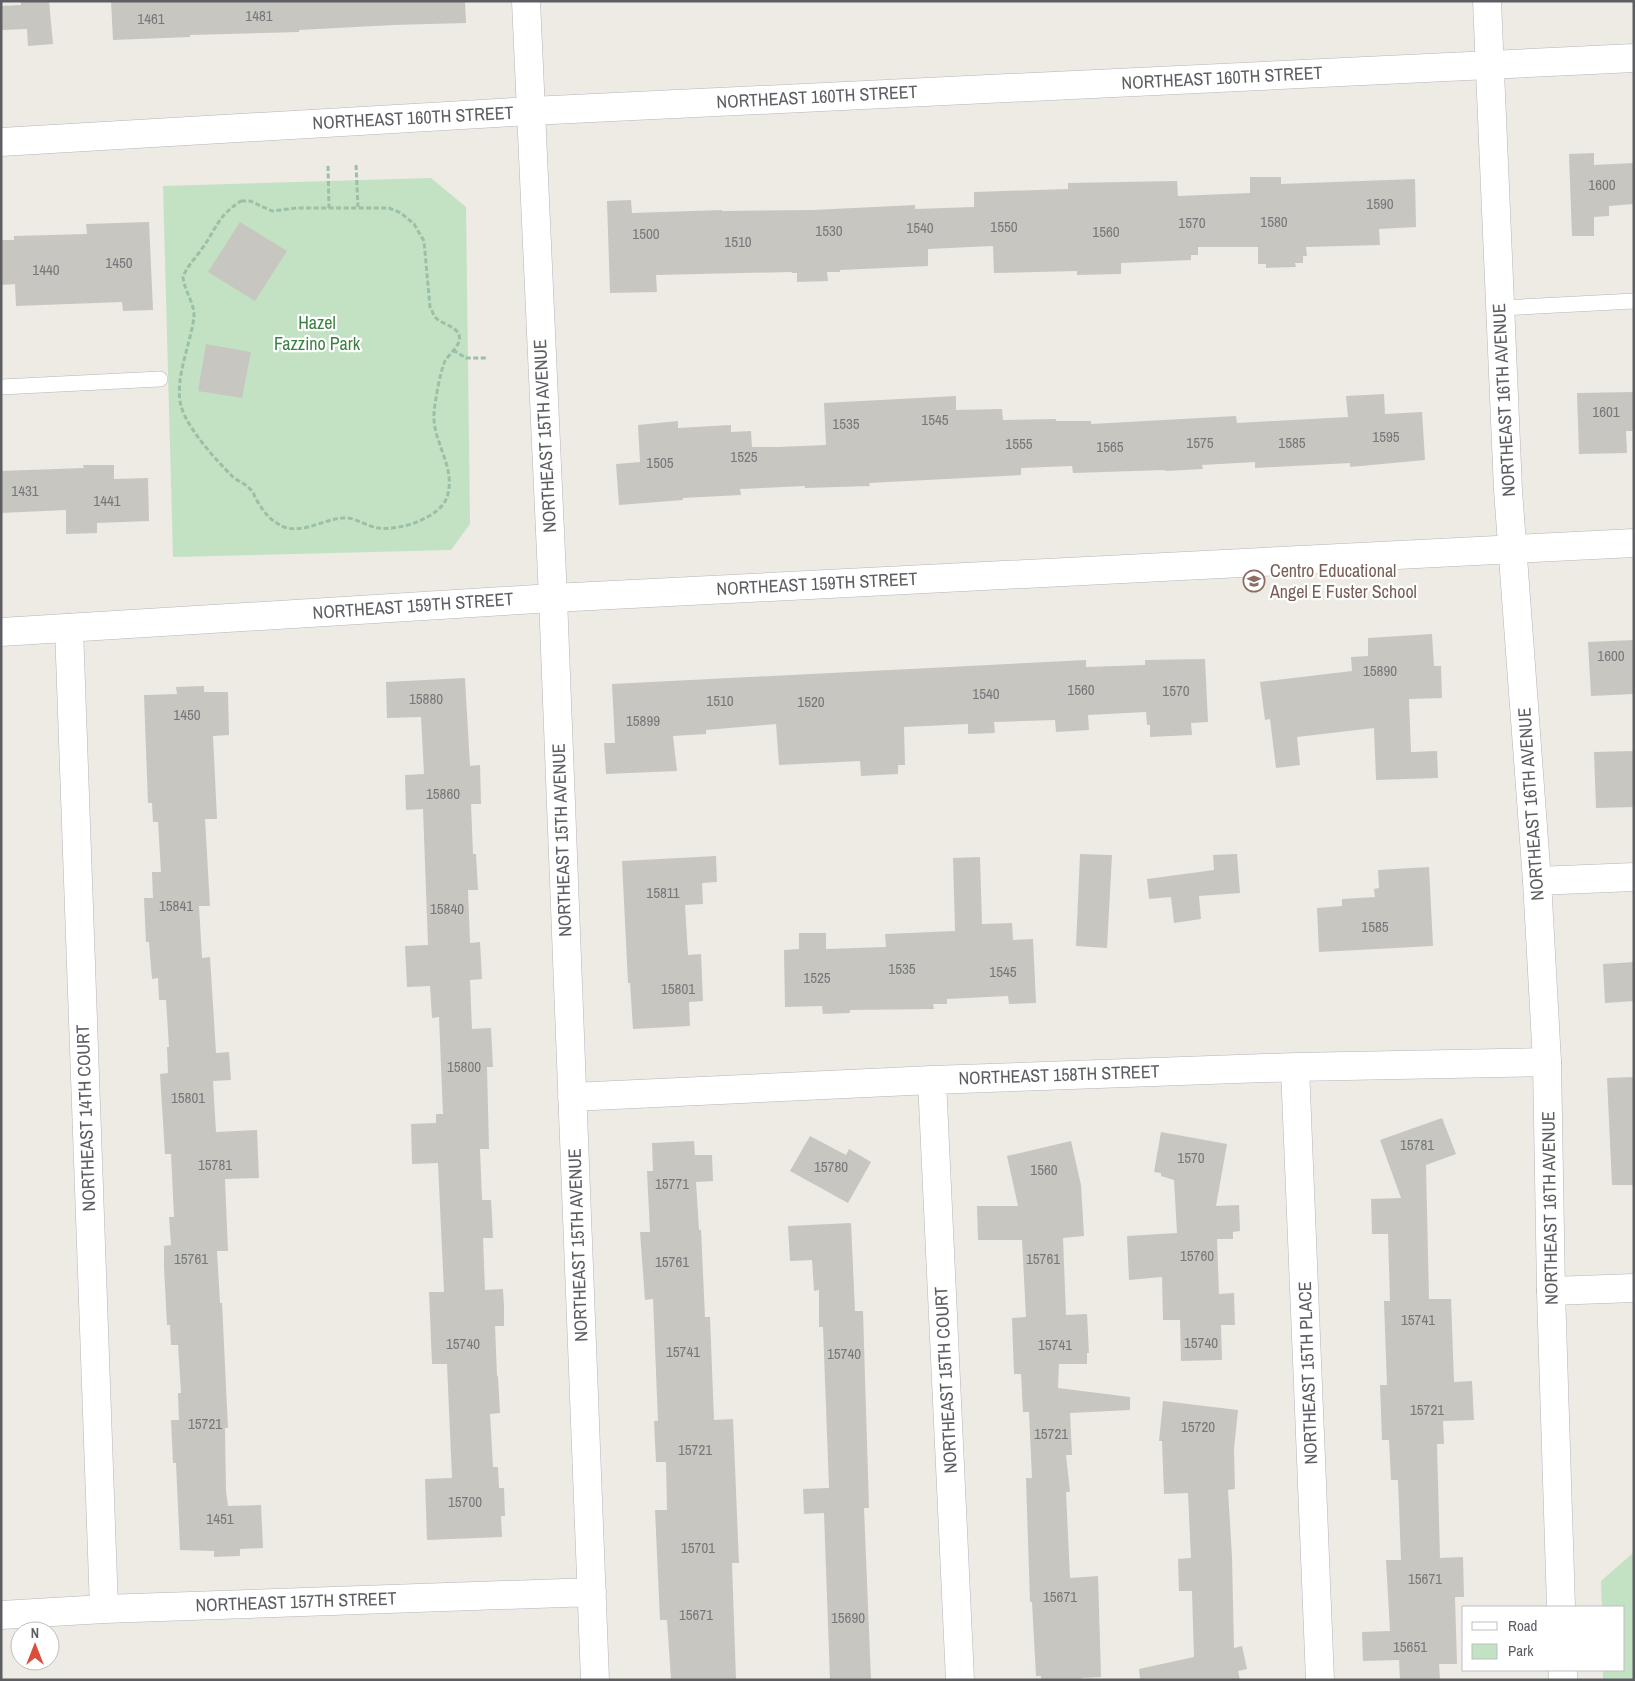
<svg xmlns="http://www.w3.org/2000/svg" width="1635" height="1681" viewBox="0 0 1635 1681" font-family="'Archivo Narrow',sans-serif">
<rect width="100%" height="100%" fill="#edebe3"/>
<path fill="#c2e2c3" d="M431,178L466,207L470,524L451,550L173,557L163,186Z
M1634,1552V1680H1603V1670H1624V1607H1602L1601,1581Z"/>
<path fill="#c8c6c0" d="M21,1H49L53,44L28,46L27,29L1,30V6L21,5Z
M111,1H465L466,23L393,25L299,30V32L190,35V37L113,40Z
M1594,153V165L1634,163V204L1609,206V216L1594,217V236H1572L1569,154Z
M1250,177H1281V184L1415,179L1416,227L1379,229L1380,245L1306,247L1307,256H1303V263H1295L1296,267L1266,268V264H1258V247H1198V255H1191V260L1121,263V274L1077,275V271L994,273L993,246L928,249V266L840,270V272H827L828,281L797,282V273H792V272L656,275L657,292L610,293L607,201L631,200L632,213L722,210V211L813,210L915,205V209L974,207V192L1068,189V183L1177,181L1178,196L1250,193Z
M149,222L153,310L123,311L122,302L16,306L15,284L1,285V240H14V236L87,234L86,224Z
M240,222L287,251L255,301L208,272Z
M206,344L251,352L242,398L198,391Z
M1634,392V431H1626L1627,453L1579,454L1577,393Z
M1384,394L1385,414L1422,412L1425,460L1350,467V463L1255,468V462L1202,465L1203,469L1165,471V470L1073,473L1072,466L1021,468V475L869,483L870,486L805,488V486L740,489L741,495L683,498V500L619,505L616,464L640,462L638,425L678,421V428L731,425V432L751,431L752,447H777L826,445L824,403L956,396V410L1002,409L1003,420L1056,419V421H1091V424L1236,416L1237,423L1348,417L1346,396Z
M83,465H114V479L148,478L149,521L97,523V533L66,534V510L1,513V471L84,468Z
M1432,634L1434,666H1441L1442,698L1409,699L1411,752L1437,751L1438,778L1376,780L1374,728L1297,737L1300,765L1276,768L1270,719L1265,720L1260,682L1352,671L1351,657L1368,656V638Z
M1634,640V694L1591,696L1588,642Z
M1205,659L1208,722L1191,723L1192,735L1150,737V725H1147L1146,712L1088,715L1089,730L1056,732L1055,720L994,722L995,733L968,734V724L904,727L905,765H898V774L861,776L860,761L779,765L776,724L706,730V734L673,736L677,771L606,774L604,743H615L612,684L1086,660V667L1145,665V660Z
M465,678L470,766L480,765L481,804H471L473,854H476L478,890H468L470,943L480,942L482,979L470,980L472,1029L491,1028L493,1067H487L489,1149H480L482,1200H491L493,1238H483L485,1290L503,1289L504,1307V1326H495L497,1376H498L500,1413L490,1414L493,1467H498L499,1488H504L505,1516H501L502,1537L427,1540L425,1479L452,1478L447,1364H432L429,1292H444L438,1163L412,1164L411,1124L436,1123V1114H443L439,1017L432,1018L430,986L407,987L405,946L428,945L423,809L406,810L405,775L424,774L421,717L387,718L386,682Z
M204,686V692H228L229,735L213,736L217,819H205L210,906H199L202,958L210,957L216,1053L229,1052L231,1080L213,1081L216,1132L257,1130L259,1178L225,1179L228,1251H217L220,1303H222L228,1428H225L226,1491L228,1506L261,1505L263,1548L240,1549V1556L214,1557V1551L180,1550L176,1463H173L171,1420H179L178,1393H181L178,1345H171L170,1325H167L164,1267V1246L171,1245L169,1217H174L171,1154H165L160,1074L168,1073L167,1047H169L166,1000H159L158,978L152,979L149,942H146L144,898H153L152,872H161L158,822H153L152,803H148L144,695L177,694L176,687Z
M1634,751V807L1596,808L1594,752Z
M1080,854L1112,855L1107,948L1076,946Z
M1237,854L1240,893L1199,896L1201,919L1174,923L1171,897L1149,899L1147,879L1214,870L1213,855Z
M716,856L717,882L702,883L703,904L685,905L688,955L701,954L703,1001L689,1002L690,1026L633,1029L630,983H628L622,861Z
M980,857L982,924L1012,923L1013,940L1033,939L1036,1003L1009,1004L1008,996L947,999V1004H933L934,1009L850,1010V1013L823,1014L822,1006L785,1007L784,950L799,949V933H826V949L886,947L885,934L955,931L953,858Z
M1429,867L1433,946L1319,952L1317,908L1342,906V899L1375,897L1374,889L1379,888L1378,870Z
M1634,962V1001L1605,1003L1603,964Z
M1634,1077V1185H1612L1607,1078Z
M1442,1118L1456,1154L1426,1165L1429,1299H1451L1454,1382L1472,1381L1474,1420L1443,1421L1444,1444H1437L1440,1558L1463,1557L1464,1597H1455L1457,1664H1439L1440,1680H1400L1399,1660L1363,1661L1362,1632L1390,1631L1386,1560H1401L1398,1480H1391L1389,1440H1382L1380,1385H1387L1384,1301H1390L1388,1234H1372L1371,1199L1401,1198L1380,1140Z
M1161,1132L1227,1144L1216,1206L1239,1205L1240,1231L1233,1232V1239H1217L1219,1294L1234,1293L1235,1325H1221L1222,1360L1181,1361L1180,1320H1163L1162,1277L1129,1280L1127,1236L1177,1233L1174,1180L1161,1176V1173L1154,1172Z
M810,1136L846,1155L849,1149L871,1162L848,1203L790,1171Z
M694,1141L695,1155H712L713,1181L696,1182L699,1230H701L705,1317H710L714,1420L733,1419L739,1563H732L736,1680H671L667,1620H660L655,1510H667L666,1462H656L654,1421H658L653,1299L645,1300L640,1232H650L647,1171H653L652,1143Z
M1071,1141L1081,1185L1084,1236L1063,1238L1066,1315L1087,1314L1089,1353H1087V1364H1059L1058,1388L1130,1397V1410L1070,1413L1072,1455H1066L1070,1492H1066L1070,1578L1098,1576L1101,1677L1081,1678V1680H1041V1676H1036L1032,1602H1030L1026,1478H1032L1029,1412H1023L1021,1374H1014L1012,1318L1026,1317L1022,1240H978L977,1206H1018L1007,1156Z
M851,1223L855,1311H863L869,1508H864L871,1680H830L824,1513L804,1514L803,1489L829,1488L823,1327H819V1290L814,1291L812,1260L790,1261L788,1226Z
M1163,1401L1238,1410L1234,1449L1235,1489L1228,1490L1232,1557L1234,1648L1242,1646L1247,1669L1238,1671L1240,1680H1140L1139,1669L1194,1657L1192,1591H1179L1178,1559L1191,1558L1188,1493L1164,1494L1162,1441H1159Z"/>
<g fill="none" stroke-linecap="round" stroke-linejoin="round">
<g stroke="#b4b5b9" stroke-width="16">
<path id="service" d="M1500,308L1634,301
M1,387L160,379"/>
</g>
<g stroke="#b4b5b9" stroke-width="29">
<path id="minor" d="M1,142L531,111L1634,58
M553,598L595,1680
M69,628L104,1609
M1537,881L1634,877
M1295,1067L1320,1680
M932,1080L960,1680
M572,1097L932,1080L1295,1067L1547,1062
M1551,1291L1634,1288
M1,1615L104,1609L592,1592"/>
</g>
<g stroke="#b4b5b9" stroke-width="29">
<path id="tertiary" d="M526,1L553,598
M1487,1L1508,490L1537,881L1547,1062L1551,1291L1561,1607
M1,632L553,598L1634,543
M1563,1670V1680"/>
</g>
<path stroke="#9ac0a7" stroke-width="3" stroke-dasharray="5 2.5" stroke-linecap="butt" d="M356,165L358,207
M328,166L329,208
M241,201H250L272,211L297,208H389L401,213L414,224L424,241L430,307C432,310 433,314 435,317C441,324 456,326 459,335C462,345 449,354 445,361C440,372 435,401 434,413C432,442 457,468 447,497C440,518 399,531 379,528C367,527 356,517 343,518C324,519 303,534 284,527C270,521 263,511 256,499C254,495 253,491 250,489C245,483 237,481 232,476C215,459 187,428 181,406C174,379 191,343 194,317C195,304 184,290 183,277C187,266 195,259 201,250C216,230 217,216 241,201Z
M453,350L466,358H488"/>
<use href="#service" stroke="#fff" stroke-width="15"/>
<use href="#minor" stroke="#fff" stroke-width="28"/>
<use href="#tertiary" stroke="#fff" stroke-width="28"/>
</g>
<defs>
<g id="school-ring" transform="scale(1.125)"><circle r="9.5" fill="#fff" stroke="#8d6e63" stroke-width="1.5"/><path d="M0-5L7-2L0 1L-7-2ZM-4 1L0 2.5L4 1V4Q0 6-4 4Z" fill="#8d6e63"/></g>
</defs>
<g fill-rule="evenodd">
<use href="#school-ring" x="1254" y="581"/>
</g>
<g text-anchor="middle" stroke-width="4.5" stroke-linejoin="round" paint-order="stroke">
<g font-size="15" fill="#77787a">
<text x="259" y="21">1481</text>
<text x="151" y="24">1461</text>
<text x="1602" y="190">1600</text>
<text x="1380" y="209">1590</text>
<text x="1274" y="227">1580</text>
<text x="1192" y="228">1570</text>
<text x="1004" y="232">1550</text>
<text x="920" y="233">1540</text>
<text x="829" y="236">1530</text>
<text x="1106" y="237">1560</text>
<text x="646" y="239">1500</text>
<text x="738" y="247">1510</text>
<text x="119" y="268">1450</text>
<text x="46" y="275">1440</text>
<text x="1606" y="417">1601</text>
<text x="935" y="425">1545</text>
<text x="846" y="429">1535</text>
<text x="1386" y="442">1595</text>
<text x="1200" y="448">1575</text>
<text x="1292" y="448">1585</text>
<text x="1019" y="449">1555</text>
<text x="1110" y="452">1565</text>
<text x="744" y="462">1525</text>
<text x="660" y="468">1505</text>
<text x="25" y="496">1431</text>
<text x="107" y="506">1441</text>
<text x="1611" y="661">1600</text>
<text x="1380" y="676">15890</text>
<text x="1081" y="695">1560</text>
<text x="1176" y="696">1570</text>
<text x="986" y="699">1540</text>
<text x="426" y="704">15880</text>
<text x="720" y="706">1510</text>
<text x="811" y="707">1520</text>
<text x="187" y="720">1450</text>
<text x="643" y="726">15899</text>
<text x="443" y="799">15860</text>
<text x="663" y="898">15811</text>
<text x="176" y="911">15841</text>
<text x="447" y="914">15840</text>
<text x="1375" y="932">1585</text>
<text x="902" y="974">1535</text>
<text x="1003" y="977">1545</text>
<text x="817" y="983">1525</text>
<text x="678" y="994">15801</text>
<text x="464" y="1072">15800</text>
<text x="188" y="1103">15801</text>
<text x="1417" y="1150">15781</text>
<text x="1191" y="1163">1570</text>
<text x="215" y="1170">15781</text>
<text x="831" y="1172">15780</text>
<text x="1044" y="1175">1560</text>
<text x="672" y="1189">15771</text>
<text x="1197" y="1261">15760</text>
<text x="191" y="1264">15761</text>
<text x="1043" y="1264">15761</text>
<text x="672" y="1267">15761</text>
<text x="1418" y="1325">15741</text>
<text x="1201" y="1348">15740</text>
<text x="463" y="1349">15740</text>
<text x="1055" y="1350">15741</text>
<text x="683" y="1357">15741</text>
<text x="844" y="1359">15740</text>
<text x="1427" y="1415">15721</text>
<text x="205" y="1429">15721</text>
<text x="1198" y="1432">15720</text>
<text x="1051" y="1439">15721</text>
<text x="695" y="1455">15721</text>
<text x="465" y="1507">15700</text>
<text x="220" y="1524">1451</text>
<text x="698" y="1553">15701</text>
<text x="1425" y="1584">15671</text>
<text x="1060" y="1602">15671</text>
<text x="696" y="1620">15671</text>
<text x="848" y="1623">15690</text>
<text x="1410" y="1652">15651</text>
</g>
<g font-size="18" fill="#5c5e63" stroke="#fff">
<text transform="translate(1222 78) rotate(-3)" y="6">NORTHEAST 160TH STREET</text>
<text transform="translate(817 97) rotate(-3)" y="6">NORTHEAST 160TH STREET</text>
<text transform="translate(413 118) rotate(-3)" y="6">NORTHEAST 160TH STREET</text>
<text transform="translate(1504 400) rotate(-93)" y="6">NORTHEAST 16TH AVENUE</text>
<text transform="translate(545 436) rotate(-93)" y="6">NORTHEAST 15TH AVENUE</text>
<text transform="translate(817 584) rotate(-3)" y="6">NORTHEAST 159TH STREET</text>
<text transform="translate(413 606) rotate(-4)" y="6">NORTHEAST 159TH STREET</text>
<text transform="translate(1531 804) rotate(-94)" y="6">NORTHEAST 16TH AVENUE</text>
<text transform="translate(562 840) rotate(-92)" y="6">NORTHEAST 15TH AVENUE</text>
<text transform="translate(1059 1075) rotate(-2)" y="6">NORTHEAST 158TH STREET</text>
<text transform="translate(86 1118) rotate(-92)" y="6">NORTHEAST 14TH COURT</text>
<text transform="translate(1550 1208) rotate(-91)" y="6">NORTHEAST 16TH AVENUE</text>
<text transform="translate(578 1245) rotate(-92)" y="6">NORTHEAST 15TH AVENUE</text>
<text transform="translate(1308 1373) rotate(-92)" y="6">NORTHEAST 15TH PLACE</text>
<text transform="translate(946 1380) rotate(-93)" y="6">NORTHEAST 15TH COURT</text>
<text transform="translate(296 1602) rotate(-2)" y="6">NORTHEAST 157TH STREET</text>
</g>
<g font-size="18" fill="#3d8142" stroke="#fff">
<text x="317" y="329">Hazel<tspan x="317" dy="21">Fazzino Park</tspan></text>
</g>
<g font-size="18" fill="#785e54" stroke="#fff" text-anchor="start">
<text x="1270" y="577">Centro Educational<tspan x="1270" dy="21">Angel E Fuster School</tspan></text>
</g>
</g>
<rect width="1635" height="1681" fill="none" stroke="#5c5e63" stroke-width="5"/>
<rect x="1462" y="1606" width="162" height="65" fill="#ffffff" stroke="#bebfc1"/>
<rect x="1472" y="1622" width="25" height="8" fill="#ffffff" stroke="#bebfc1"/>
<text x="1508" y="1631" font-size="15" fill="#5c5e63">Road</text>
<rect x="1472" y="1644" width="25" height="15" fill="#c2e2c3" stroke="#bebfc1"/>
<text x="1508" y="1656" font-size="15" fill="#5c5e63">Park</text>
<g transform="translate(35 1646)"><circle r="24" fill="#ffffff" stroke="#bebfc1"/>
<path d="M0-4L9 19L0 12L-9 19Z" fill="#d94f3d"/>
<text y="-8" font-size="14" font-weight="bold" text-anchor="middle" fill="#5c5e63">N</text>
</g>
</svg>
